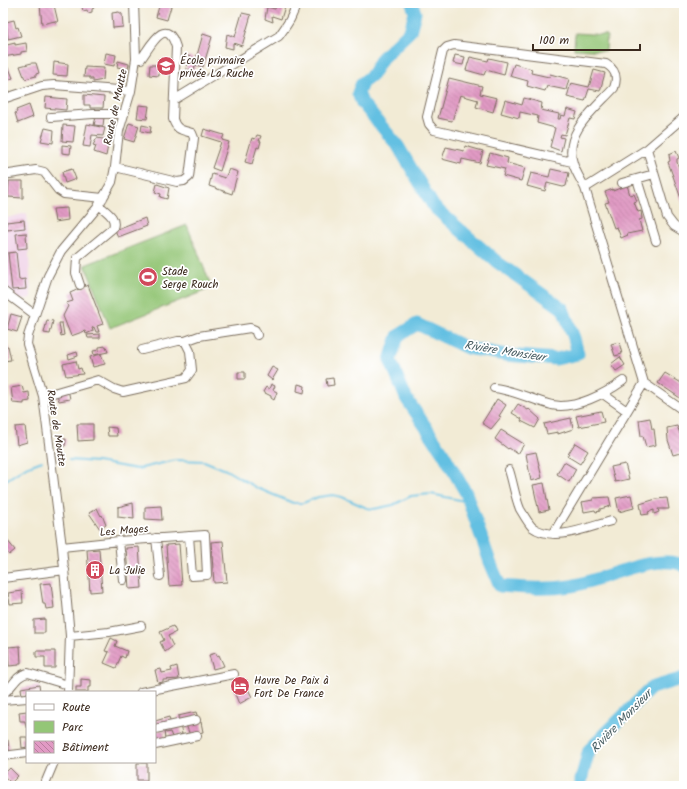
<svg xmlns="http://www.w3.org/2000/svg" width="687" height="789" viewBox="0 0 687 789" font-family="Kalam,sans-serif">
<defs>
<pattern id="building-back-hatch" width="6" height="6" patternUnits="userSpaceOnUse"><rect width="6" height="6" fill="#e19ac4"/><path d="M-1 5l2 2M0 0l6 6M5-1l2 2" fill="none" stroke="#b87e9f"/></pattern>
</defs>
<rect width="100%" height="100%" fill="#fff"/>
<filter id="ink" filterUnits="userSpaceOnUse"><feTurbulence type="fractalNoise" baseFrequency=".025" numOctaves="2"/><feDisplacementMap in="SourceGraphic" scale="8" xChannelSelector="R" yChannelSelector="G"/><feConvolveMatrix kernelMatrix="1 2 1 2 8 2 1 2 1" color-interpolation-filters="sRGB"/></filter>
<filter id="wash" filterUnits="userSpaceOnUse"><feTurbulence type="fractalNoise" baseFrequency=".012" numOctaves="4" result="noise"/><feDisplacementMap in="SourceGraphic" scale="16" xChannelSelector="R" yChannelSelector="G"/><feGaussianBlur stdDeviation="0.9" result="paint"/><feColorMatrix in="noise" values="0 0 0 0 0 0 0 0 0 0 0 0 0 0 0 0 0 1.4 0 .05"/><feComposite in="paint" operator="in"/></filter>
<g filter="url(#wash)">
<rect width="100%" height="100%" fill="#f2ebd5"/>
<path fill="#efd0e6" d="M27,213L31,298L18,300L3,288V219Z"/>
<path fill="#94c677" stroke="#68784a" d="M575,33L607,35L606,51L574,49Z
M187,225L212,288L110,328L85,265Z"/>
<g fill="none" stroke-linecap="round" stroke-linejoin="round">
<path stroke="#64c0e2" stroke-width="2" d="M69,460L97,462L137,469L176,460L204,461L226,470L257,488L293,503H303L318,497L333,495L342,497L367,508L374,509L393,505L411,496L431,494L469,502
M3,482L26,467L42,461"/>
<path stroke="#64c0e2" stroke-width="13" d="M412,3L415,13L410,31L382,58L372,75L362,83L358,93L362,103L398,146L434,207L497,262L563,309L574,338L578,354L556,359L506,355L467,348L417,324L398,336L390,360L406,398L442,451L466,493L490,562L500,586C525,588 547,590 571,586C601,581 658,551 684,566
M581,786V780L589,750L651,688L684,678"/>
</g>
<g id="blocks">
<path fill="url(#building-back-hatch)" d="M48,3H56L54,5L58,22H55V21L42,24L40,5Z
M81,3H93L94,8L92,9V12L88,13L87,10L83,11Z
M160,3H172L167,20L156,17Z
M277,3H286L281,19L272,16L273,22L265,19L267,7L275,9Z
M119,12L122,14L123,27L113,28L112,13Z
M242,13L251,15L242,46L233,43V49L225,47L227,34L235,37Z
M14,20L16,28L18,27L21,36L8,39L6,22Z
M203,34L212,37L203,67L195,65L194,71L186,69L188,56L196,59Z
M15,43V45L26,43L27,51L21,52V54L3,57V46Z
M106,53L116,55L114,66L104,64Z
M455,55L465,57L463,65L453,63Z
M470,57L488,61L489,58L507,62L504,75L486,70L484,75L466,70Z
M118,61L129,64L128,69L117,67Z
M54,62L68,64L67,76L53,75Z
M32,63H36L39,73L36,74V76L25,79L20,66Z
M514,64L532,69L531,73L549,77L550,74L569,79L566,90L547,86L545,91L527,86L528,81L510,76Z
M150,65H159V76L149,75Z
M85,67L104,68L103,80L93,82V79H90V77H84Z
M9,68L13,78L5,81L7,85L3,87V70Z
M594,70L605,73L600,91L589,89L585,101L567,97L571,83L589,87Z
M449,78L482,86L480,94L497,98L493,112L476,107L478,100L460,95L452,121L438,118Z
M84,95L104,97L103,108H90V105H84Z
M46,97L67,99L66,110L45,108Z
M524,98L542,103L541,110L559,114L558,119H560L561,115L565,116L567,109L577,112L575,119L570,118L565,135L561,134L560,137L564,138L561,151L550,147L555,128L537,123L538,116L520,112L519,118L501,113L505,100L522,105Z
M29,105L33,117L18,123L15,113L17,112L16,110Z
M139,105L149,106L147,119L137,118Z
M96,117H104L103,126L94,125Z
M129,123L139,126L134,142L124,139Z
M87,124L105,128L103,136L92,135L90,147L83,146Z
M63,125L75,126L73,142L62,141Z
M142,125L151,127L150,133L141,131Z
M45,128L54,130L53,143L41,141Z
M204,129L224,135L222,140L229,142L220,171L212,168L221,142L202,136Z
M257,135L261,136L259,141H261L259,148L257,147L252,164L245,162L252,138L255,139Z
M97,138L109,140L106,156L94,152L96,146L93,145Z
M62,145L71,146L70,154L62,153Z
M465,146L483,151L480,163L462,159L461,164L442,159L446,147L464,151Z
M676,151L679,158L677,159V162L684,182V207L668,162L670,161L669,154Z
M490,153L508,158L507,163L525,168L521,181L503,176L505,169L486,165Z
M72,169L76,179L65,183L62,172Z
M229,169L238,172L232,194L209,186L212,174L225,178Z
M551,169L569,173L566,186L563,187L547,183L545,191L527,186L531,173L549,177Z
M9,181H23V198L8,197Z
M157,184L169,188L167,199L160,197L161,194L155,192Z
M627,185L630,195L634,194L637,201L634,202L638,212L641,211L642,219L639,220L642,231L627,234L628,235L621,238L617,227L614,228L605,203L609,202L605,192L613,189V191Z
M67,208L68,220L55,222L53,209Z
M145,218L147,226L118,237L115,230Z
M24,220L25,228L7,230L6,222Z
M26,233L27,248L18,249L16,234Z
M16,252L19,280L25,279L26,289L12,290L8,253Z
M88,285L103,324L97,326L99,332H96L94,327L92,328L93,331L86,334L85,331L71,336L63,316L68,306L66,303L73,301L70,293Z
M11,314L22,317L17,332L7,329Z
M47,320L53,321L50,334L44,333Z
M59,323H62L64,335L61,336Z
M100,334V338H88L87,335Z
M619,342L622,354L615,356L611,344Z
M8,346L11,360L3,361V347Z
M106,346L108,352L94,355L93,351L99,350V347Z
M77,352L78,356L69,359L68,355Z
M101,354L105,364L93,367L90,357Z
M620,357L625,365L616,371L611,364Z
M76,361L78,369L81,368L83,374L66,376L63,364Z
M272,367L278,370L272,380L267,376Z
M238,372H245V379H238Z
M665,373L683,384L684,398L683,400L658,383Z
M333,378L334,385L327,386L326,379Z
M271,384L275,386L273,390L277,392L274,400L271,398V396L263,392L266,387L269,389Z
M298,384L305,386L304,393L297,391Z
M22,386L24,393L29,392L30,401L24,402V404L13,403L11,388Z
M68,389L70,399L59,401L56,392Z
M497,399L506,405L499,416L501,417L491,429L482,423Z
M518,404L528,410L529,409L540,419L535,428L521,421L522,419L512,413Z
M601,411L604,422L579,427L576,416Z
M571,418L573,429L558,434V432L547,434L544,424Z
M650,418L652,429H654L656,445L646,447L643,436H641L639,420Z
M77,424H93V440L78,441Z
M25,426L27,442L17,445L15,427Z
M677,426L683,441L684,452L673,455L668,440L667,428Z
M107,427L116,428L117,436H108Z
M501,430L524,444L518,454L509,448L508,449L495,439Z
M59,439H66L65,446H59Z
M575,443L588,451L580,464L567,456Z
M536,452L542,478L531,481L526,454Z
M564,462L576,469L569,482L557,474Z
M625,464L629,479L615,482L611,467Z
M544,483L549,510L539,512L533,485Z
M631,495L634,508L619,512L616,498Z
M609,497L611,506L600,509V511L596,512L595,510L584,512L582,502L593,500V498Z
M667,498L669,509H658L659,512L654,514V510L648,512L649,514L642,515L640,504L656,499Z
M133,503L134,519L118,517V507Z
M161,506L162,520L145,519V507Z
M97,508L101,516L102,515L106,525L100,529L89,513Z
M3,535L15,550L9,555L3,547Z
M223,541L227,582L214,583L211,542Z
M179,544L182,585L169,586L166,545Z
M139,547L142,588L129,589L126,548Z
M99,549L102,591L90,592L87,550Z
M51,583L54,608L46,609L45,604H43L40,584Z
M22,591L23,603L10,604L8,593Z
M45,619V633H34V620Z
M173,626L176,632L168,636L173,646L165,652L160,642L164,640L160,632Z
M111,638L117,641L115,646L127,651L125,658L121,656L116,668L104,663L109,652L105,651Z
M20,646L21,663H19V665L9,666L8,647Z
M36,651H55V668H45V657H36Z
M216,653L217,656L219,655L224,666L213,669L209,655Z
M177,666L179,679L163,680V682L158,683L155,670L161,669L162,673L172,671L171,668Z
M81,679L91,680V687H88V692H76V687H81Z
M245,683L252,697L239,704L233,689Z
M39,685L40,692H27V695H22L21,688Z
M27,711V727H26L25,721H20L19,712Z
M196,712L198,718L193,717L179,723L178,716Z
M169,717L171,725L156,729L155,721Z
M201,722L203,732L190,735L186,725Z
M180,725L182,734L172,737L170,732L166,733L164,728Z
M164,730L165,740L155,741V731Z
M21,737H27V747L22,748Z
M3,740H8L9,750L3,753Z
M137,763H147V780H137Z
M10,768L18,776L11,783L3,775Z"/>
</g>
</g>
<g filter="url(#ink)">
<use href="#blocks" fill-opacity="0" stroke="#7b6e5e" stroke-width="1"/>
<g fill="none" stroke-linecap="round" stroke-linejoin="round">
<g stroke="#7b6e5e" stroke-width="10">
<path id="minor" d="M3,99L42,86L54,85L131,91
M174,100L279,36C286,26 294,16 296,3
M51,117L93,114H124
M647,149L667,217L674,226L684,232
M572,162L434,130L429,124L427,117L443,51L447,47L454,45L606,64C616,70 618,77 614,88C596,108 563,132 573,163C575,171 581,180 585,188L644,383L684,411
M115,167L177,182L184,181L189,177L194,138L192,133C182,130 176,130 173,119L176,47C166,14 150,47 141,59H136
M3,175L36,170L44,172L58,190L64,194L103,198
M637,179L656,241
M622,183L654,174
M585,188L647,149L684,117
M80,285L76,273L77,258L113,228C117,217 106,212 99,205
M3,291L34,314
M185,341L199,336L250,328L255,330L257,335
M494,388C514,390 532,400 552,405C575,410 606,393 623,381
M603,394L627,411
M43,396L98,380L114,389L123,392L186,378L192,370L190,351L185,341H178L142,350
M509,470C513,482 515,497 520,509C523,514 528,523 532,527C554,543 588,527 611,521
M553,534L644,383
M156,538L160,576
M119,541L123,580
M62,547L119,541L205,535L207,575L192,576L189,536
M3,578L65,570
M70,636L109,632L141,626
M68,692L70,636L62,547L43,396L27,344L28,336L48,276L61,251L97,208L112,182L115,167L119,131L131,91L136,59L134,3
M141,692L234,674
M3,694C13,687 16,675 28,673L68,685
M3,700L27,698
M155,729L196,720
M155,745L197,736
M3,756L27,753
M44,786L54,762"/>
</g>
<use href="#minor" stroke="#fff" stroke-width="8"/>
</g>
</g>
<defs>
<g id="school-disc" transform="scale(1)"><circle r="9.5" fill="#d1495b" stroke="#fff"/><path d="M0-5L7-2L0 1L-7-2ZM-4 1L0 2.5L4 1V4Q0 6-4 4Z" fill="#fff"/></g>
<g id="stadium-disc" transform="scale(1)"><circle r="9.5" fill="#d1495b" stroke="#fff"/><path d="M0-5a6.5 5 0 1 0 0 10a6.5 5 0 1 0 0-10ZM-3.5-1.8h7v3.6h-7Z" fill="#fff"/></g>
<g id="building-disc" transform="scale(1)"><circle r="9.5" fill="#d1495b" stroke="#fff"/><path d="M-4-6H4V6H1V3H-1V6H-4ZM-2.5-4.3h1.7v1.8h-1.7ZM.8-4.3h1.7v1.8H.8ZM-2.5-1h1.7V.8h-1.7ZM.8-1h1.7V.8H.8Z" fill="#fff"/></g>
<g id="hotel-disc" transform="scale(1)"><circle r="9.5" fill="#d1495b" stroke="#fff"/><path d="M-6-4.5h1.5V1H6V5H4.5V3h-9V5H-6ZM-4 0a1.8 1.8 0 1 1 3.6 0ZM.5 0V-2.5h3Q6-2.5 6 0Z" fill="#fff"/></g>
</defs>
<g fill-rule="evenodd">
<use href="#school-disc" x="166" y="66"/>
<use href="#stadium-disc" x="148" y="277"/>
<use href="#building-disc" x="95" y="570"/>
<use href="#hotel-disc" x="240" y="686"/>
</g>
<g text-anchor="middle" stroke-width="3.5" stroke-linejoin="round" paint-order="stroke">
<g font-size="11" fill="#3b2a1e" stroke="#fff" text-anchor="start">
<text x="180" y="64">École primaire<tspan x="180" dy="13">privée La Ruche</tspan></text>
<text x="162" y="275">Stade<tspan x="162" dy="13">Serge Rouch</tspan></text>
<text x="109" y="574">La Julie</text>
<text x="254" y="684">Havre De Paix à<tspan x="254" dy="13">Fort De France</tspan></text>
</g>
<g font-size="11" fill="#3b2a1e" stroke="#fff">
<text transform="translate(115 107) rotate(-78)" y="4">Route de Moutte</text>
<text transform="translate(57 428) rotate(81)" y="4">Route de Moutte</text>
<text transform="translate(124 530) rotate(-5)" y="4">Les Mages</text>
</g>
<g font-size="12" font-style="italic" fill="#495e63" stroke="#fff">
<text transform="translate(505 351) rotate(9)" y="4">Rivière Monsieur</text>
<text transform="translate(621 721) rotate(-46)" y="4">Rivière Monsieur</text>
</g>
</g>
<rect width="687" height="789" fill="none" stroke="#fff" stroke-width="16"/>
<rect x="26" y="691" width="130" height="72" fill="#ffffff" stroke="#b1aaa5"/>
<rect x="34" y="704" width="20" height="6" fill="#ffffff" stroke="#b1aaa5"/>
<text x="62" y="711" font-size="12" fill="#3b2a1e">Route</text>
<rect x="34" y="721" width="20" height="12" fill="#94c677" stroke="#b1aaa5"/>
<text x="62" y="731" font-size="12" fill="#3b2a1e">Parc</text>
<rect x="34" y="741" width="20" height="12" fill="url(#building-back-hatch)" stroke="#b1aaa5"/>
<text x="62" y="751" font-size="12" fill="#3b2a1e">Bâtiment</text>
<path d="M533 44v6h107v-6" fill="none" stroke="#3b2a1e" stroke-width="2"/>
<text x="539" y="44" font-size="12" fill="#3b2a1e" stroke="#ffffff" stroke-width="3" paint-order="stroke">100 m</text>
</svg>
